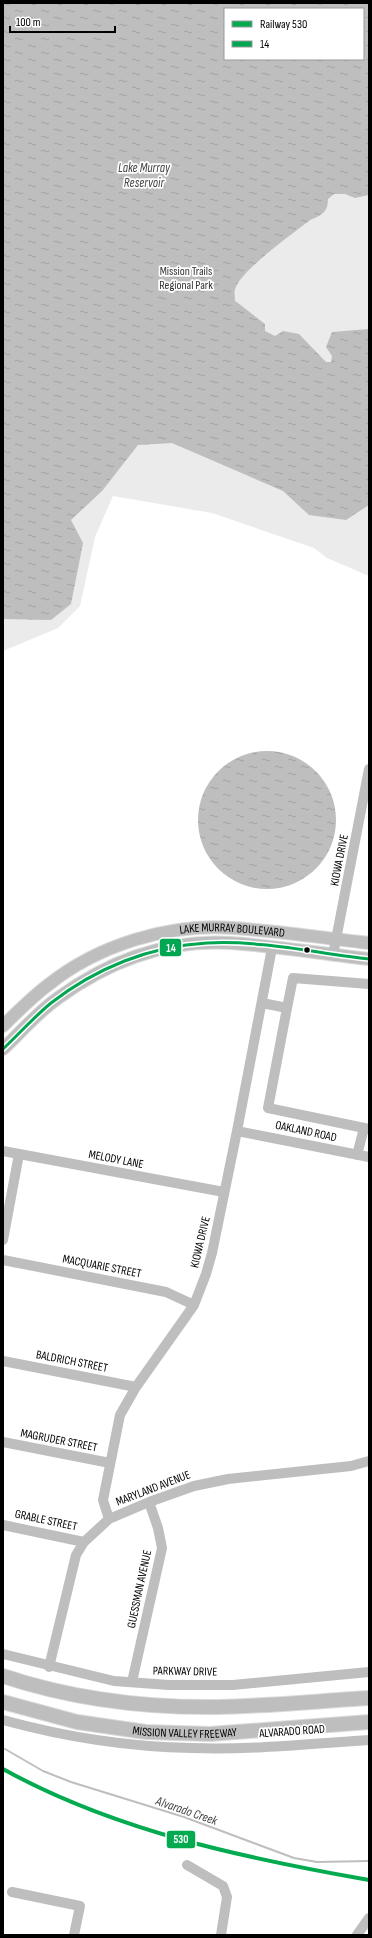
<svg xmlns="http://www.w3.org/2000/svg" width="372" height="1938" viewBox="0 0 372 1938" font-family="'Sofia Sans Condensed',sans-serif">
<defs>
<pattern id="water-ripples" width="26" height="14" patternUnits="userSpaceOnUse"><rect width="26" height="14" fill="#bebebe"/><path d="M2 4q2-2 4 0t4 0M15 11q2-2 4 0t4 0" fill="none" stroke="#a2a2a2"/></pattern>
</defs>
<rect width="100%" height="100%" fill="#fff"/>
<path fill="#ebebeb" fill-rule="evenodd" d="M3,3H369V576L327,558L314,548L212,513L113,496L95,537L80,606L58,628L3,651ZM225,9H363V59H225Z"/>
<path fill="url(#water-ripples)" fill-rule="evenodd" d="M3,3H369V195L355,198L345,194H334L328,199C328,212 322,215 310,220C294,233 241,270 235,289C234,292 235,297 235,301L238,303L265,324V331L275,336L283,331L299,334L326,362H331L332,356L326,347L332,332L369,329V505L346,520L309,515L283,491L172,443L138,445L102,491L71,520L83,543L71,604L51,620L3,619ZM225,9H363V59H225Z
M198 820a69 69 0 1 1 138 0a69 69 0 1 1-138 0Z"/>
<g fill="none" stroke-linecap="round" stroke-linejoin="round">
<path stroke="#bebebe" stroke-width="2" d="M5,1749L43,1771L71,1782L184,1817L294,1858L317,1862L369,1861"/>
<g stroke="#dbdbdb" stroke-width="14">
<g id="major">
<path id="s1" d="M3,1026C17,1012 32,997 48,985C98,945 169,923 233,928C278,931 324,938 369,943"/>
<path d="M3,1049C21,1032 38,1012 58,998C109,961 168,939 231,943C277,946 323,954 369,959"/>
</g>
</g>
<g stroke="#dbdbdb" stroke-width="16">
<g id="highway">
<path d="M3,1676C72,1699 146,1708 218,1707C268,1706 319,1701 369,1698"/>
<path id="s2" d="M3,1702L77,1722L146,1732L210,1734L369,1722"/>
</g>
</g>
<path stroke="#bebebe" stroke-width="10" d="M333,955L369,769
M262,1003L287,1008L293,978L369,984
M287,1008L268,1108L369,1129
M237,1131L369,1157
M3,1151L224,1192
M357,1155L364,1128
M3,1240L19,1154
M3,1260L166,1292L194,1305
M3,1361L136,1387
M3,1442L110,1463
M109,1519L103,1500L120,1415L136,1387L194,1305L206,1274L212,1253L237,1131L272,948
M3,1525L84,1542
M3,1654L114,1681L169,1685H233L369,1672
M49,1667L76,1555L84,1542L109,1519L149,1502L194,1486L228,1479L351,1466L369,1461
M132,1682L162,1548L158,1528L149,1502
M3,1720C65,1737 128,1747 192,1748C251,1750 310,1744 369,1740
M187,1865L223,1886L227,1897L221,1935
M12,1892L80,1906L74,1935
M357,1935L369,1918"/>
<use href="#major" stroke="#bebebe" stroke-width="12"/>
<use href="#highway" stroke="#bebebe" stroke-width="14"/>
<g stroke="#fff" stroke-width="6">
<path id="bus-1" d="M3,1049C19,1034 34,1017 51,1003C96,968 150,946 207,943C260,940 316,953 369,959"/>
</g>
<use href="#bus-1" stroke="#00a651" stroke-width="3"/>
<g stroke="#fff" stroke-width="7">
<path id="rail-1" d="M3,1769C115,1831 244,1858 369,1880"/>
</g>
<use href="#rail-1" stroke="#04aa4f" stroke-width="4"/>
</g>
<circle fill="#000" stroke="#fff" stroke-width="1.5" cx="307" cy="950" r="3.5"/>
<g text-anchor="middle" stroke-width="3.5" stroke-linejoin="round" paint-order="stroke">
<g font-size="12" fill="#323232" stroke="#fff">
<text x="186" y="275">Mission Trails<tspan x="186" dy="14">Regional Park</tspan></text>
</g>
<g font-size="12" fill="#000" stroke="#fff">
<text transform="translate(339 860) rotate(-79)" y="4">KIOWA DRIVE</text>
<text dy="4" stroke="none"><textPath href="#s1" startOffset="258">LAKE MURRAY BOULEVARD</textPath></text>
<text transform="translate(306 1131) rotate(12)" y="4">OAKLAND ROAD</text>
<text transform="translate(116 1159) rotate(11)" y="4">MELODY LANE</text>
<text transform="translate(200 1242) rotate(-77)" y="4">KIOWA DRIVE</text>
<text transform="translate(102 1266) rotate(11)" y="4">MACQUARIE STREET</text>
<text transform="translate(72 1361) rotate(11)" y="4">BALDRICH STREET</text>
<text transform="translate(59 1440) rotate(11)" y="4">MAGRUDER STREET</text>
<text transform="translate(153 1488) rotate(-21)" y="4">MARYLAND AVENUE</text>
<text transform="translate(46 1520) rotate(12)" y="4">GRABLE STREET</text>
<text transform="translate(139 1589) rotate(-78)" y="4">GUESSMAN AVENUE</text>
<text transform="translate(185 1671) rotate(1)" y="4">PARKWAY DRIVE</text>
<text dy="4" stroke="none"><textPath href="#s2" startOffset="185">MISSION VALLEY FREEWAY</textPath></text>
<text transform="translate(292 1731) rotate(-4)" y="4">ALVARADO ROAD</text>
</g>
<g font-size="13" font-style="italic" fill="#434343" stroke="#fff">
<text x="144" y="172">Lake Murray<tspan x="144" dy="15">Reservoir</tspan></text>
<text transform="translate(187 1810) rotate(19)" y="5">Alvarado Creek</text>
</g>
</g>
<g stroke="#fff" stroke-width="1.5">
<rect x="159" y="938" width="23" height="19" rx="4" fill="#00a651"/>
<rect x="166" y="1830" width="30" height="19" rx="4" fill="#04aa4f"/>
</g>
<g font-size="11" text-anchor="middle" font-weight="bold" fill="#fff">
<text x="171" y="952">14</text>
<text x="181" y="1843">530</text>
</g>
<rect width="372" height="1938" fill="none" stroke="#000000" stroke-width="8"/>
<rect x="224" y="8" width="140" height="52" fill="#ffffff" stroke="#999999"/>
<rect x="232" y="21" width="20" height="6" fill="#04aa4f" stroke="#999999"/>
<text x="260" y="28" font-size="12" fill="#000000">Railway 530</text>
<rect x="232" y="41" width="20" height="6" fill="#00a651" stroke="#999999"/>
<text x="260" y="48" font-size="12" fill="#000000">14</text>
<path d="M10 26v6h105v-6" fill="none" stroke="#000000" stroke-width="2"/>
<text x="16" y="26" font-size="12" fill="#000000" stroke="#ffffff" stroke-width="3" paint-order="stroke">100 m</text>
</svg>
